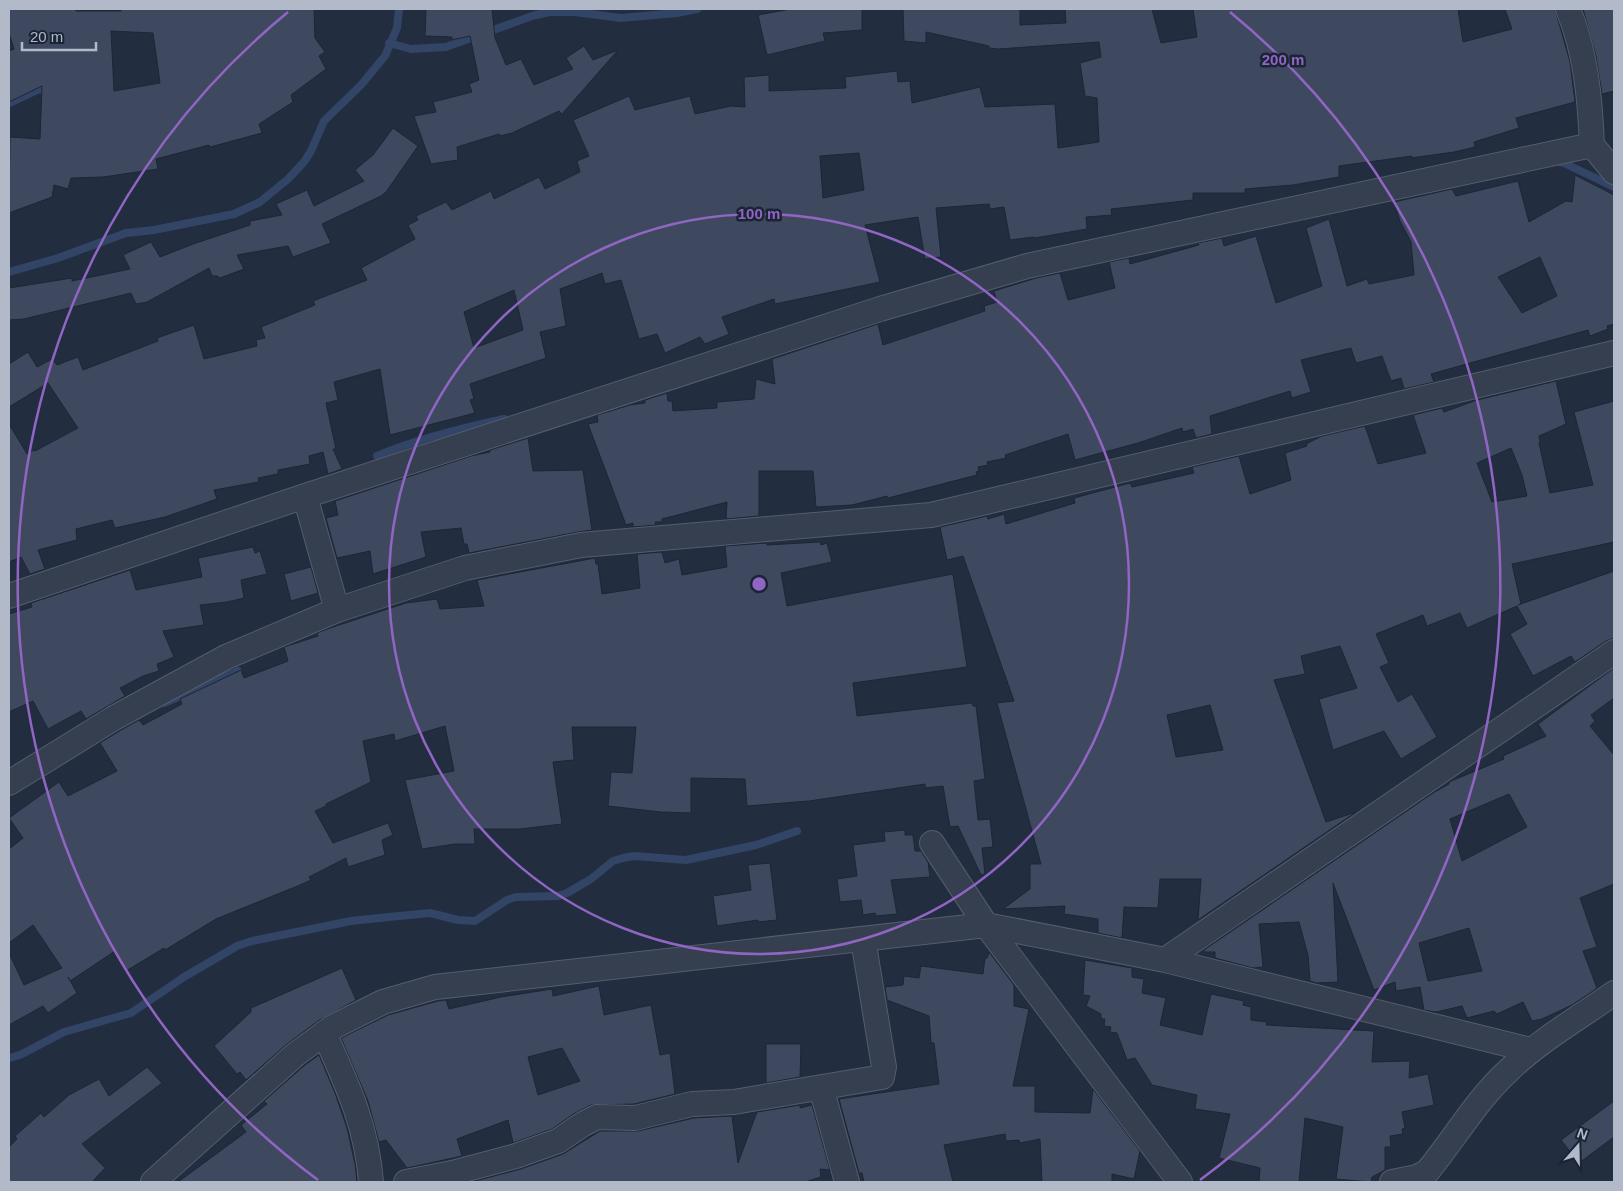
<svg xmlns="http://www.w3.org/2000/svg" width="1623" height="1191" viewBox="0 0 1623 1191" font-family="Helvetica,sans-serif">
<rect width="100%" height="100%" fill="#222d3f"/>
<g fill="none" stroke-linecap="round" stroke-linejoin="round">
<path stroke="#324566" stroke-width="8" d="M389,43L411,49L446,47L532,16L549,12H575L621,18L677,13L697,9
M9,103L37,90L50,88
M1556,161L1564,163L1614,187
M9,272L58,258L126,233L154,230L234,214L260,202L288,179L304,162L311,151L324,121L361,85L385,56L397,28L399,9
M377,456C417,439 462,428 504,419
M164,703L238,671
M9,1058L20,1055L64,1032L131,1013L184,977L237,946L252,941L351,921L389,917L430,913L458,920L475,921L507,900L516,897L558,896L567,893L591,879L613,861L623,858L634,856L686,860L756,845L797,831"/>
</g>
<path fill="#3e4960" stroke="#1d2636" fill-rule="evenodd" d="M9,9H75L76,11H121V9H314L315,38L325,52L319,56L326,69L291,95L293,102L259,124L262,133L210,147L209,145L156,159L158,169L103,177L71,178L68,189L54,185L52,197L9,213L10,137L40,139L42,86L9,102V51L14,49L9,33ZM111,31L153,33L160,83L114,91Z
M426,9H492L495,38L506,65L521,59L534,85L573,69L566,58L584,46L593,60L618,50L562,114L559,111L512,133L500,136L499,134L457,147L458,160L431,164L414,116L436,112L433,102L472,92L469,84L479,80L470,36L452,40V37L425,36Z
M791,9H862V30L823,33L825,41L767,55L758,15Z
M903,9H1020V25L1066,23L1065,9H1152L1161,43L1197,37L1193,9H1458L1463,42L1512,29L1505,9H1555L1570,62L1575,102L1516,118L1519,128L1474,142L1475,147L1454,152L1411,158L1412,156L1339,166V177L1293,185L1245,189V193H1193V200L1111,209L1112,215L1086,217L1087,229L1035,238L1034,237L1010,240L1004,207L990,209L989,204L936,208L941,257L925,259L918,217L865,225L880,282L775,304L774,299L722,317L729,334L705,344L700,337L665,353L657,334L639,339L621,280L605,284L602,273L560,289L566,326L540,332L546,358L470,384L474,399L470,400L475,413L390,435L380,369L334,382L338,400L326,403L336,449H333L342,469L328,474L323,452L309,456L310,464L278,470V474L258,478L259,482L214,490L217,499L165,517L115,528L112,520L76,529L77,540L38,550L45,569L30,574L21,557L9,562V424L27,454L34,450L35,451L78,428L48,383L9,407V364L28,352L37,367L52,359L57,365L78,357L83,370L158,341L157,338L194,325L204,359L257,346L256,340L265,338L261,327L315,305L313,301L367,280L361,268L415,239L408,225L418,220L416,216L446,202L452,210L491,191L494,199L539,177L545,189L580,172L577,161L589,156L573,120L629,96L635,110L690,96L695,114L731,106L745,107L744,77L769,75V91L846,88L845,77L897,71L898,82L910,81L912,103L980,87L985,107L1055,104L1058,148L1099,142L1097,98L1085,96L1080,63L1101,57L1099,42L998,49L989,48V46L926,32V43L904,41ZM859,153L864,190L823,198L820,156ZM514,290L523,330L474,348L464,312Z
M1583,9H1614V91L1602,94L1596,56Z
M393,128L418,146L386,192L381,196L322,224L331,243L293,257L288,246L237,255L244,269L220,278L217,276H212L209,268L147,302L136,304L131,293L24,319L9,320V288L72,278V281L130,269L123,255L151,242L160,257L193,244L250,225V221L282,215L276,204L307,190L314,206L364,181L355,170L373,155Z
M1575,175L1614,195V324L1607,326L1608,329L1590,336L1588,330L1431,374L1434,382L1404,389L1401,378L1391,381L1382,356L1356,363L1351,348L1301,360L1311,392L1292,398L1290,391L1210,416L1212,434L1196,438L1193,429L1183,432L1182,428L1138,443L1075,460L1068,434L1005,455L1006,458L987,462L988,465L978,467L979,471L976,472L977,475L888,498L887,496L852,505L816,507L813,471H759V516L726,519L727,502L662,519V522H655L656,525L633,527V523L626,525L588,424L598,422L597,415L630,405L645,403V400L667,393L668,401H672L673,411L717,408V402L754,399L756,379L775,384L772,359L878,324L883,345L985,311L984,306L997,302L994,291L1036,278L1060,273L1068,300L1115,288L1109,262L1129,258L1130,264L1199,245L1198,243L1222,238L1224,246L1256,236L1276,303L1322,286L1306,228L1329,219L1347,286L1367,279L1369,284L1414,275L1411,242L1400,221L1394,202L1452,189L1456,196L1518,181L1529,222L1566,201L1572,202ZM1540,257L1557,296L1522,313L1498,277Z
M1556,381L1566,424L1539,436L1540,442L1539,443L1550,493L1593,485L1574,412L1614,401V542L1512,564L1521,604L1518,605L1614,571V638L1606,641L1575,662L1571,656L1533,676L1510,634L1527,624L1517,606L1467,628L1460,613L1427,626L1423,615L1376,634L1389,663L1380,667L1398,702L1412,694L1437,737L1401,759L1384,731L1333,750L1319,699L1357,688L1340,646L1301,656L1305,674L1274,680L1326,822L1356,812L1198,920L1201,879H1160L1158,908L1124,907L1122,938L1098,933V919L1064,914L1065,906L1003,909L1030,889V864H1041L997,703L1014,701L963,556L947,560L940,527L987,516L988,519L1004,514L1006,524L1075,503L1074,498L1130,483L1132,487L1194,473L1192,467L1239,456L1250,494L1291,480L1285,453L1307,446L1306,444L1322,436L1365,426L1378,464L1426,453L1413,415L1442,408L1444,412L1477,400ZM1511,448L1522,475L1527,496L1492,502L1477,463ZM1210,705L1223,750L1176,757L1167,715Z
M528,438L533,471L583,470L592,530L578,532L469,553L467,544H464L461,528L421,532L426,557L373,574L370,551L337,558L326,518L338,515L335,501L471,456L490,452V450Z
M820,542L821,545L827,543L832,562L781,573L787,606L953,574L967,667L853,683L857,716L972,703L973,706H976L985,779L974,781L978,820L990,819L993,847L982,848L985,874L981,875L958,826L950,827L943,786L925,788V784L809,801L747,806L745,779L691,778V813L661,812L608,806L611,772L632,773L636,727H572L574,760L553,762L562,824L520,829H474L475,844H455L422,849L405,780L454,771L445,726L395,741L394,734L363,741L371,782L326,804V806L315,811L333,843L388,823L393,835L382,840L385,855L348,867L346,858L309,877L311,880L300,885L216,919L165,950L164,948L126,971L115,951L70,981L68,977L77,993L48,1013L43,1006L9,1025V953L24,985L62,968L33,925L9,943V849L23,838L9,818L59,782L68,796L117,771L100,743L121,730L139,720L143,725L182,704L180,699L241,670L244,678L288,661L284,647L318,636L317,633L327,629L406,603L437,599L440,609L484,606L477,580L595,558L596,564H598L602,594L640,588L637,554L662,552L665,563L679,559L682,575L727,567L725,546L767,543V545Z
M253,547L255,553L260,551L267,574L241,580L244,598L227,602L200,605L204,625L163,631L174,657L157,664L159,671L143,676L120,688L125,696L86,719L81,711L48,729L33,701L9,712V614L32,607L31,603L130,570L136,590L202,577L198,558Z
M311,567L318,593L291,601L284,574Z
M1614,668V698L1591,715L1595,721L1590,726L1614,755V884L1580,898L1597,947L1583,951L1597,988L1593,991L1572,1005L1542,1019L1532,1021L1523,1002L1497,1014L1494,1011L1467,1018L1462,1006L1436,1012L1424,1010L1420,987L1396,991L1395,982L1374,990L1333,883L1338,982L1316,983L1310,981L1308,955L1299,922L1259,924L1263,967L1253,968L1215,958V952H1204V950L1433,793L1449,784V782L1504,759L1503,756L1546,736L1538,724ZM1509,794L1527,827L1462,861L1450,819ZM1469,928L1482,971L1428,981L1419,943Z
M905,830V835H913L915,851H921L928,862L930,877L891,880L897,914L876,916L875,913L863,915L861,900L840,902L837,879L857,876L853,845L885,841L884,832Z
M770,863L777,920L758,922V920L717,926L713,896L751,890L748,865Z
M989,952L1014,985V1006L1029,1009L1013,1086H1035V1112L1090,1113L1093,1089L1140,1151L1134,1179L1112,1174V1182H1042L1040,1139L1020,1143L1019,1140L1006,1141L1005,1134L944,1145L953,1182H864L862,1173H859L839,1099L939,1084L934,1043H931L929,1016L887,1000L885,987L903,985L904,976L919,978L921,966L983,974L985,958H987Z
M1085,960L1132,968V977L1144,979L1142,993L1166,998L1160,1025L1202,1035L1211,994L1244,1001L1243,1005L1251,1007V1020L1267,1022L1266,1025L1374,1031L1372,1062L1410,1061L1409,1078L1428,1074L1434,1105L1402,1112L1405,1128L1402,1129L1403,1134L1390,1136L1391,1147H1385V1170L1372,1177L1371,1182L1336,1179L1343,1127L1305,1118L1299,1182H1259L1260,1168L1219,1158L1230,1114L1195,1109L1197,1095L1152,1085L1135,1058L1127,1060L1117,1033L1110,1032L1111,1027L1104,1026L1105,1019H1101V1014L1086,1006L1090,996L1083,995Z
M342,968L356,1000L318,1021L287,1044L246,1080L240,1072L237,1074L214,1046L251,1012V1008Z
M599,986L604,1015L651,1005L660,1055L670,1053L675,1094L634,1104L591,1105L575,1113L552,1129L513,1143L508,1120L457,1139L462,1156L407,1168L386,1140L379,1142L368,1101L341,1038L388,1015L438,1001L446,1000L449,1009L501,997L552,989L553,996ZM562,1048L580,1081L538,1095L528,1057Z
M766,1044H801L800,1077L766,1083Z
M319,1055L335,1093L347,1128L355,1164L357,1182H178L246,1132L241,1125L267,1104L264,1101L305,1065Z
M147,1067L162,1083L82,1144L105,1168L92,1182H9V1147L17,1139L15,1136L41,1113L44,1117L69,1095L99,1079L109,1096Z
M1614,1101V1137L1579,1163L1561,1140Z
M800,1105V1108L812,1105L830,1170L820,1169L821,1177L805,1182H471L521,1169L563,1154L600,1131H638L694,1118L732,1116L738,1163L757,1112Z"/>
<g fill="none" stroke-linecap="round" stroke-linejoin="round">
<g stroke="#545d6d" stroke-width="26">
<path id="minor" d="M1592,145L1614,172
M305,496L337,610
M9,596L305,496L880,309L1027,266L1592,145C1590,99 1586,52 1568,9
M9,783L114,718L226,657L337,610L465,568L581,545L931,515L1614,353
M932,843L986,925L1180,1182
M1165,960L1614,652
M324,1033C347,1084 367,1126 371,1182
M821,1087L847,1182
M153,1182L296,1054L333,1027L383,1002L435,987L986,925L1165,960L1531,1050
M406,1182L452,1173L516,1156L558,1141L583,1124L597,1117L635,1118L692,1104L734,1102L882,1077L884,1067L863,939
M1392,1182L1417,1177L1427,1172C1455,1138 1477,1099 1509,1070C1540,1040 1579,1018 1614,993"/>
</g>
<use href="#minor" stroke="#363f4f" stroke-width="24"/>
</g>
<g fill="none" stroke="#9165c3" stroke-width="2.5">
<circle cx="759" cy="584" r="370"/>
<path d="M318 1180A741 741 0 0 1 288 12M1230 12A741 741 0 0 1 1200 1180"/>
</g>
<circle cx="759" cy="584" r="8" fill="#9165c3" stroke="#1b2434" stroke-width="2.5"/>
<g font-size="15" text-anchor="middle" font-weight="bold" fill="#9165c3" stroke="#1b2434" stroke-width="5" stroke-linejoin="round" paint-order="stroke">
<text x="1283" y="65">200 m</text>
<text x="759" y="219">100 m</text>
</g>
<rect width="1623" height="1191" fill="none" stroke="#b2baca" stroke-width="20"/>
<g transform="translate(1578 1146) rotate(20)" stroke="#1b2434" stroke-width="4" paint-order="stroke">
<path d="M0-4L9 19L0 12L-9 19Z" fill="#b2baca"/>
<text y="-8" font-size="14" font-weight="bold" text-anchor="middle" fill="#b2baca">N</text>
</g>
<path d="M22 42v8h74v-8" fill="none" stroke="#b2baca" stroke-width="2.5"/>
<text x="30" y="42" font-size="15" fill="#b2baca" stroke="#1b2434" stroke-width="4" paint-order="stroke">20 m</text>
</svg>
